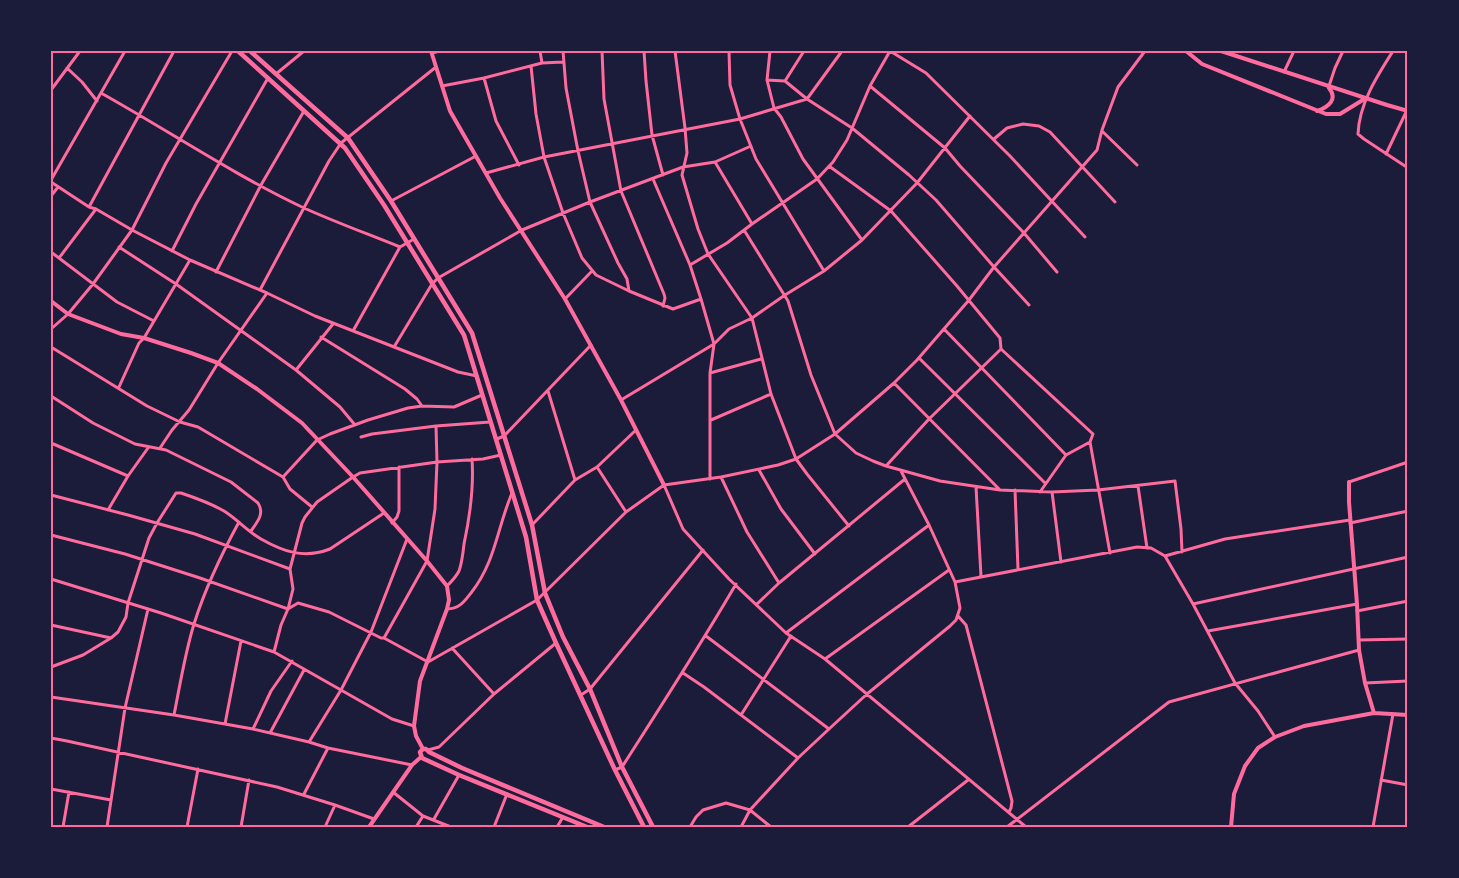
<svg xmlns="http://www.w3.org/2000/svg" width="1459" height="878" viewBox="0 0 1459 878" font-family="'Exo 2',sans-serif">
<rect width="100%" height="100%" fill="#1b1b3a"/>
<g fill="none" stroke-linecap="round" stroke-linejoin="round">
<path stroke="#ff6b9d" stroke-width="3" d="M540,51L542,63
M563,51L566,88L578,151L590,202L618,263L627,279L629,291L673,309L701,299
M602,51L604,99L621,191L664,294L665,298L663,306
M644,51L646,81L652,135L663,175
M675,51L685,128L687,153L682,175L698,229L708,254L752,318L771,394L796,459L807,474L849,526
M729,51L730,85L740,119L756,159L824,271
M770,51L767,80L774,108L781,117L803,159L862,240
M890,51L926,73L1010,156L1085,237
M1393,51C1377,76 1359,104 1358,134L1364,139L1408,168
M432,53L440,51
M531,66L536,114L544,157L563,213L582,258L596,275L629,291
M67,68L82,82L97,101
M1284,72L1294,51
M276,74L304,51
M484,78L496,121L519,165
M767,80L785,81L807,99L852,128L909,175L936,200L994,267L1029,305
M785,81L804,51
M442,86L484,78L542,63L563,62
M870,86L945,148L960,166L1024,233L1057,272
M1329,86L1335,68L1343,51
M51,90L80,51
M101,93C169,131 234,175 304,208C335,222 368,234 400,247L414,239
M1102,131L1137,165
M994,139L1007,128L1023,124L1039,126L1050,132L1115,202
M1386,154L1408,108
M715,162L752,224
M829,166L891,211L957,286L1000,338L1001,349
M486,173L544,157L740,119L807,99L842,51
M653,179L690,265L701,299L714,344L710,373V479
M51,180L125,51
M51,182L89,207L96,209L132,230L190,260L267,293L315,316L458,372L477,376
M51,196L58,187
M391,201L476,156
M89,207L174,51
M744,230L788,301L811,375L835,434L856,453L873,461L886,466L940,481L1000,490L1052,492L1098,490L1175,481L1181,529L1182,552
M119,247L176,284L296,370L340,407L355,425
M172,251L196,204L268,78
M51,252L117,302L154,321
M59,258L96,209
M690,265L727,243L752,224L817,179L833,162L847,140L870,86L890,51
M216,272L261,185L304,111
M260,290L329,161L341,143L436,67
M565,299L592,271
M51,329L68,314L93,284L132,230L166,163L232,51
M944,329L1066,455
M353,331L400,247
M321,337L405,389L417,399L422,406
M51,347L147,406L180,422L198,427L283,477L317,440L330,434L368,420L408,408L422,406L454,407L482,395
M394,347L432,284L438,278L522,230L590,202L683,167L715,162L751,146
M1001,349L1093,434L1090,442L1066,455L1040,492
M919,358L1045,483
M296,370L333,324
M710,373L761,359
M894,383L1000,490
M119,387L139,343L144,338L190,260
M548,391L575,480
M51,396L93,423L135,444L166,450L231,482L258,503C265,514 257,522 251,531
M621,400L714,344L729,329L752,318L785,295L824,271L862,240L917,183L970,116
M711,420L771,394
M361,437L372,434L436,426L490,422
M497,439L504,436L591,345
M1090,442L1110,553
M51,443L128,476
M160,448L172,430L189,410L218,363L267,293
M886,466L929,419L1001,349
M597,467L626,512
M759,470L781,509L815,554
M283,477L290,489L312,507
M721,477L747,532L779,583
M1349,482L1408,462
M664,485L683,529L729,579L786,633L825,659L1026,827
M1138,486L1147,548
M976,487L981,576
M1015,490L1018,569
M1052,492L1061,562
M51,495L128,515L195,534L290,569
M108,510L128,476L148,448
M392,523L397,517L399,511V467
M1350,523L1408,511
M532,525L575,480L597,467L636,430
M51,535L125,554L200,578L288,609L298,603L329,612L381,638H384L428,662L537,600L626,512L664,485L721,477L778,465L796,459L835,434L894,383L917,360L969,300L994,267L1097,150L1102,130L1118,87L1145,51
M1165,556L1193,604L1235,683L1258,711L1275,737
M51,579L161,613L274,652L392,719L414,726
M955,582L1137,547L1151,548L1165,556L1225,539L1350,520
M447,586C451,582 456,577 459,571C462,563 463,553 464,544C470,516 474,488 472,459
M757,604L779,583L905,479
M1193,604L1408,557
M447,609C459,609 464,602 471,593C496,561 497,528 512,493
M1357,611L1408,601
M958,616L966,625L1012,801L1011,808L1009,812
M51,625L111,638
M1208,631L1357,604
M786,633L929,525
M706,636L829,729
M384,638L427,561L435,509L437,462L436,426
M1359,640L1408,639
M452,648L494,694
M274,652L281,625L288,609L293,589L290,569L302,523L305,517L317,502L353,477L360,473L437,462L483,459L501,455
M825,659L949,570
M51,667L83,655L111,638L118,632L126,617L128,603L149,538L157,523L176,493H181C196,498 210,503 224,511C237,519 247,531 261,539C284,552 304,559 330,549L384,513
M683,673L704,687L798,758
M1365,683L1408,681
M581,695L590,689L703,550
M51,697L174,715L253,729L309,742L328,748L412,765
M174,715C180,685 185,653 194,624C205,589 221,555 239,522
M741,715L791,636
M225,724L241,641
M253,729L271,691L292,661
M270,733L304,670
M51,738L67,741L277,787L335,805L374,819
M309,742L341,690L371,632L407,539
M428,750L439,747L494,694L556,643
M615,770L622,767C661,706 700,646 736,584
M1381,780L1408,785
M51,789L111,800
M393,792L423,816L451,827
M304,794L328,748
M434,819L459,775
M63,827L69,792
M107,827L125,708L148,609
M187,827L198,769
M241,827L249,780
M325,827L335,805
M416,827L423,816
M494,827L507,794
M557,827L563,817
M690,827L696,817L703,810L726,803L750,810L771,827
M741,827L750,810L798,758L829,729L867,694L950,626L956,620L960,608L955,582L929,525L901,471
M908,827L968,780
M1007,827L1169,702L1359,650
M1373,827L1393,714"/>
<path stroke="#ff6b9d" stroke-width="4" d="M431,51L450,111L500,198L565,299L621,400L664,485
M1186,51L1202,64L1326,114H1340L1366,98
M1221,51L1387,105L1408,111
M1317,111C1329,107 1338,99 1329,88
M51,301L68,314L121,334L144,338L191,353L218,363L257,389L302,423L353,477L427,561L447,586L449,600L447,609L420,681L414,726L416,736L423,749
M1349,482V502L1357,604L1359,650L1365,683L1374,713
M369,827L412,765L421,757
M1231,827L1234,794L1245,766L1258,748L1275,737L1304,726L1374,713L1408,715"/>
<path stroke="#ff6b9d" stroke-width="4.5" d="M238,51L345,148L384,205L464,335L526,537L537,600L556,643L615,770L644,827
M250,51L348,138L391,201L472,333L532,525L545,593L563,637L590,689L622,767L653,827
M587,827L459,775L422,758L420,752L423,749H426L429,752L462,768L604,827"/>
</g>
<rect width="1459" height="878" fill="none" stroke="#1b1b3a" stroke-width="105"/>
<rect x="52" y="52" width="1354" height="774" fill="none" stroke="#ff6b9d" stroke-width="2"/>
</svg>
